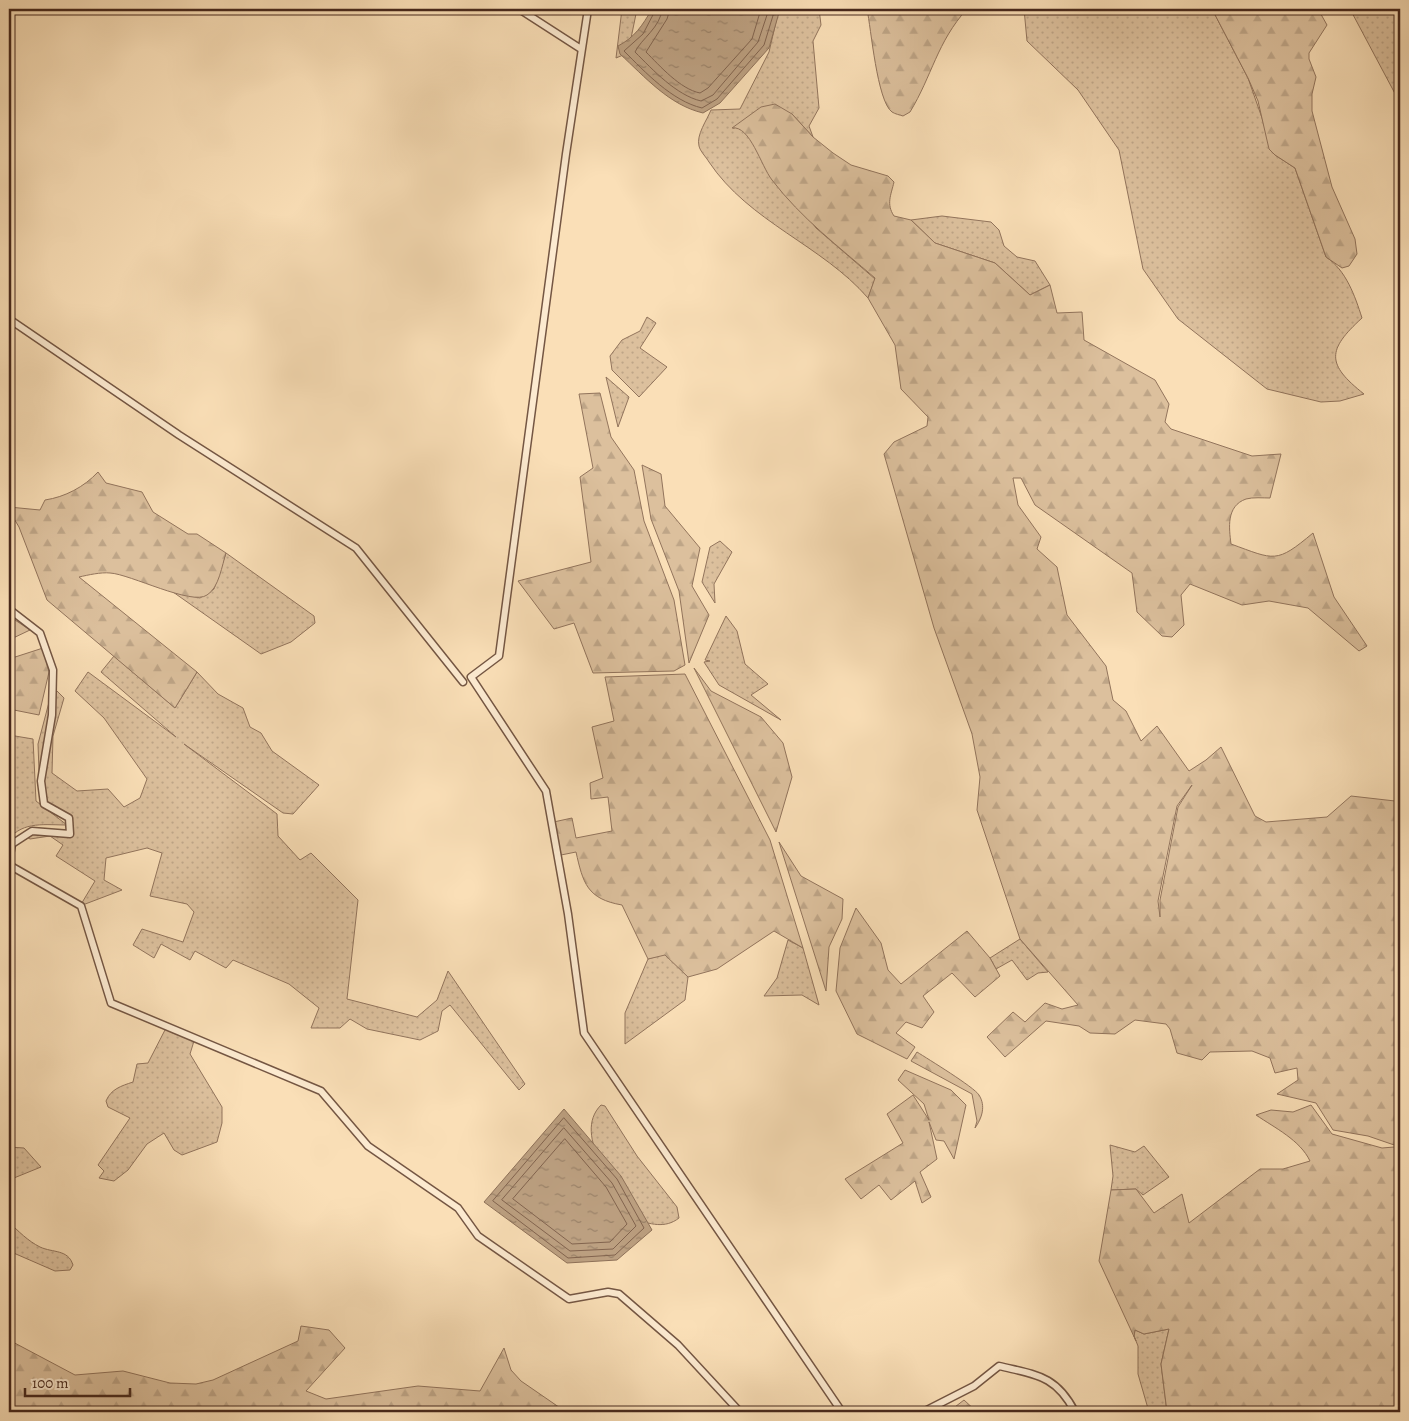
<svg xmlns="http://www.w3.org/2000/svg" width="1409" height="1421" viewBox="0 0 1409 1421" font-family="Alegreya,serif">
<defs>
<pattern id="grass-dots" width="8" height="8" patternUnits="userSpaceOnUse" patternTransform="scale(1.25)"><rect width="8" height="8" fill="#dcc09d"/><path d="M2 2h.1M6 6h.1" fill="none" stroke="#bea587" stroke-width="1.8" stroke-linecap="round"/></pattern>
<pattern id="forest-firs" width="22" height="20" patternUnits="userSpaceOnUse" patternTransform="scale(1.25)"><rect width="22" height="20" fill="#dcc09d"/><path d="M5 1l3.5 6h-7zM16 11l3.5 6h-7z" fill="#bea587"/></pattern>
<pattern id="water-ripples" width="26" height="14" patternUnits="userSpaceOnUse" patternTransform="scale(1.25)"><rect width="26" height="14" fill="#bda182"/><path d="M2 4q2-2 4 0t4 0M15 11q2-2 4 0t4 0" fill="none" stroke="#9b836a"/></pattern>
</defs>
<rect width="100%" height="100%" fill="#fadfb7"/>
<filter id="stains"><feTurbulence type="fractalNoise" baseFrequency=".004" numOctaves="4"/><feColorMatrix values="0 0 0 0 .2 0 0 0 0 .09 0 0 0 0 .02 0 0 0 .5 -.17"/></filter>
<radialGradient id="worn" r=".72"><stop offset=".6" stop-color="#630" stop-opacity="0"/><stop offset="1" stop-color="#630" stop-opacity=".3"/></radialGradient>
<path fill="url(#grass-dots)" stroke="#92745c" d="M622,9H637L628,53L616,58Z
M779,9H819L821,25L813,41L819,108L809,126L813,137L792,114L733,128L738,127L745,131L816,228L875,279L868,298C822,245 749,222 709,162C706,157 700,151 699,146C696,135 707,120 711,110L740,109L769,52Z
M1024,9H1212L1248,78L1275,155L1295,168L1326,257C1346,270 1355,296 1362,318C1327,350 1326,364 1364,394L1340,401L1321,402L1267,389L1178,319L1143,269L1119,150L1078,90L1027,41Z
M1350,9H1400V104V103Z
M942,216L991,222L999,230L1004,246L1017,257L1035,261L1050,285L1030,295L995,263L935,243L911,220Z
M647,317L656,323L640,348L667,367L639,397L612,370L610,356L622,340L640,331Z
M606,377L629,397L618,427Z
M720,541L732,552L714,584L715,603L702,582L710,547Z
M226,553L314,616L315,623L291,642L261,654L173,592L200,598L214,589Z
M726,616L737,631L745,664L768,684L751,695L781,720L719,685L704,662L710,661L705,660Z
M114,656L175,708L197,672L218,694L243,708L250,727L261,733L272,751L319,785L293,814L283,813L184,744L277,814L278,836L300,860L311,853L358,900L347,999L417,1017L437,1000L448,971L525,1084L519,1090L450,1005L442,1011L438,1031L420,1040L367,1029L350,1019L340,1028H311L319,1008L289,984L233,960L226,968L195,951L190,960L161,944L154,958L133,945L142,929L183,942L194,912L187,904L150,896L162,853L147,848L106,858L104,880L122,890L80,906L95,881L56,856L63,845L50,836L30,839L22,834L66,833L73,827L71,817L40,797L38,744L53,687L64,698L53,736L52,773L77,791L108,789L124,807L140,798L147,779L104,718L75,691L88,672L176,737L101,672Z
M9,735L33,739L36,801L67,825C46,825 23,821 9,839Z
M1020,939L1048,972L1038,973L1027,980L1012,960L996,969L990,958Z
M788,940L803,948L819,1005L802,995L764,996L777,978Z
M665,954L688,977L685,1000L625,1044V1013L648,959Z
M166,1028L194,1041L190,1054L222,1107V1123L217,1142L182,1155L174,1150L164,1133L147,1144L128,1170L114,1181L99,1178L104,1171L98,1165L130,1118L108,1107L106,1101C111,1089 121,1086 133,1082L137,1064L148,1063Z
M601,1105L605,1106L637,1156L677,1207L679,1218C665,1229 650,1224 634,1219C618,1191 571,1135 601,1105Z
M1110,1145L1135,1152L1144,1146L1169,1177L1143,1195L1136,1189L1111,1190L1113,1176Z
M9,1147L24,1148L41,1167L9,1180Z
M9,1222C18,1231 28,1241 40,1247C53,1253 68,1249 73,1265L70,1270L55,1271L9,1251Z
M1169,1329L1161,1364L1167,1412H1149L1138,1374V1346L1134,1336L1135,1330L1144,1334Z"/>
<path fill="url(#forest-firs)" stroke="#92745c" fill-rule="evenodd" d="M867,9H967C937,42 932,76 910,112L903,116C900,115 895,114 892,112C877,101 871,28 867,9Z
M1212,9H1318L1327,25L1309,53V59L1316,77L1312,94V111L1332,187L1355,239L1357,254L1349,266L1342,268L1326,257L1295,168L1275,155L1269,149L1258,101L1248,78Z
M775,104L792,114L813,137L833,153L851,165L888,176L894,182C891,195 886,204 894,216L911,220L935,243L995,263L1030,295L1050,285L1057,313L1082,312L1084,340L1155,380L1169,404L1165,422L1171,429L1252,456L1281,454L1270,498C1263,498 1253,497 1246,499C1226,506 1229,528 1231,544C1275,560 1276,564 1313,533L1334,597L1367,646L1359,651L1308,608L1269,601L1242,605L1190,584L1181,595L1184,625L1172,637L1162,636L1137,612L1132,573L1035,505L1021,478H1013L1018,505L1041,537L1037,549L1057,567L1067,615L1106,666L1113,700L1126,711L1141,741L1157,726L1189,771L1206,760L1221,747L1255,816L1266,822L1327,817L1351,796L1395,801L1400,798V1147L1368,1136L1333,1130L1316,1103L1277,1094L1298,1080L1297,1068L1275,1073L1270,1058L1252,1051L1210,1052L1202,1060L1177,1053L1170,1029L1166,1024L1135,1020L1115,1034L1090,1033L1079,1026L1046,1021L1005,1057L987,1037L1013,1012L1025,1022L1045,1003L1062,1009L1078,1005L1020,939L977,810L980,777L972,734L934,628L884,454L894,442L927,426L928,417L901,389L895,345L868,298L875,278C839,247 801,218 772,180C761,166 750,125 732,128L761,107ZM1192,785L1178,807L1160,900V917L1158,901L1177,806Z
M600,393L611,437L634,470L644,521L674,600L685,665L674,671L593,673L574,623L554,629L518,581L591,562L580,477L593,468L579,394Z
M642,465L661,474L665,506L700,548L692,586L709,615L689,663L679,591L651,519Z
M98,472L106,483L142,492L153,512L188,534H197L226,553C222,565 219,588 207,595C192,606 130,574 110,573C101,572 88,575 79,577L197,672L175,708L47,600L19,527L13,517L9,514V507L40,510L45,500C65,497 84,487 98,472Z
M9,616L30,630L9,640Z
M43,648L49,672L39,715L9,709V659Z
M694,668L711,691L761,717L783,743L792,777L776,832Z
M685,674L770,840L803,948L774,931L717,969L688,977L665,955L648,959L622,905C587,899 583,883 576,852L556,856L549,823L572,818L576,838L612,831L608,797L591,799L590,783L603,778L592,727L614,721L605,677Z
M779,842L801,876L843,899L842,919L829,947L826,991Z
M856,908L881,943L888,970L901,984L967,931L990,958L1000,976L975,997L952,973L923,996L934,1012L922,1028L906,1022L896,1033L915,1047L907,1059L857,1034L836,991L840,948Z
M917,1052C928,1059 974,1087 979,1095C986,1106 982,1118 975,1128L977,1121L972,1094L911,1061Z
M905,1070L951,1090L966,1105L954,1159L944,1141L936,1140L929,1122L937,1159L920,1172L931,1197L922,1203L915,1181L891,1200L879,1185L861,1199L845,1179L903,1143L887,1114L913,1095L929,1120L924,1104L898,1080Z
M1311,1105L1332,1134L1382,1148L1394,1147L1400,1150V1412H1167L1161,1364L1169,1329L1144,1334L1135,1330L1134,1336L1136,1341L1099,1261L1111,1190L1136,1189L1154,1213L1182,1194L1189,1223L1260,1169H1283L1310,1161C1300,1140 1275,1128 1256,1115L1271,1110L1293,1112Z
M301,1326L329,1330L345,1348L306,1391L326,1399L418,1386L480,1391L504,1348L511,1370L521,1381L566,1412H9V1340L75,1375L123,1371L170,1383L196,1384L213,1380L298,1341Z
M964,1400L977,1412H952L951,1410Z"/>
<path fill="url(#water-ripples)" stroke="#8e7159" d="M652,9H780L769,48L720,103L703,113C669,105 645,77 620,54L618,46C635,37 642,26 652,9Z
M564,1109L621,1176L652,1230L617,1260L567,1263L484,1202Z"/>
<g fill="none" stroke-linecap="round" stroke-linejoin="round">
<path stroke="#82644f" stroke-width="1" d="M656,9L643,34L624,51C645,72 672,101 702,108L717,99L764,45L775,9
M662,9C661,27 641,39 635,52C653,70 676,95 701,101L713,95L758,42L769,9
M670,9L667,19L646,52C660,66 680,89 700,93L708,88L752,39L761,9
M564,1118L617,1179L644,1228L615,1255L568,1258L493,1201Z
M564,1128L612,1183L636,1226L613,1249L570,1251L502,1200Z
M565,1139L606,1187L627,1224L610,1242L572,1244L513,1199Z"/>
<g stroke="#745643" stroke-width="9">
<path id="street" d="M519,9L581,49
M588,9L566,154L499,656L471,677L546,791L568,914L584,1033L842,1412
M9,319L179,435L356,548L463,682
M9,609L40,633L53,670L52,715L41,781L44,804L69,818L70,834L32,831L12,844L9,861
M9,865L81,906L111,1003L321,1091L368,1146L458,1208L478,1236L569,1299L608,1292L619,1294L678,1345L740,1412
M890,1412H896
M923,1412L974,1386L999,1366C1036,1375 1056,1375 1075,1412"/>
</g>
<use href="#street" stroke="#fcead0" stroke-width="6"/>
</g>
<rect width="1409" height="1421" fill="none" stroke="#fadfb7" stroke-width="30"/>
<rect x="10" y="10" width="1389" height="1401" fill="none" stroke="#47281c" stroke-width="2.5"/>
<rect x="15" y="15" width="1379" height="1391" fill="none" stroke="#47281c"/>
<path d="M25 1388v8h105v-8" fill="none" stroke="#47281c" stroke-width="2.5"/>
<text x="32" y="1388" font-size="15" fill="#47281c" stroke="#fcead0" stroke-width="4" paint-order="stroke">100 m</text>
<rect width="100%" height="100%" filter="url(#stains)"/>
<rect width="100%" height="100%" fill="url(#worn)"/>
</svg>
